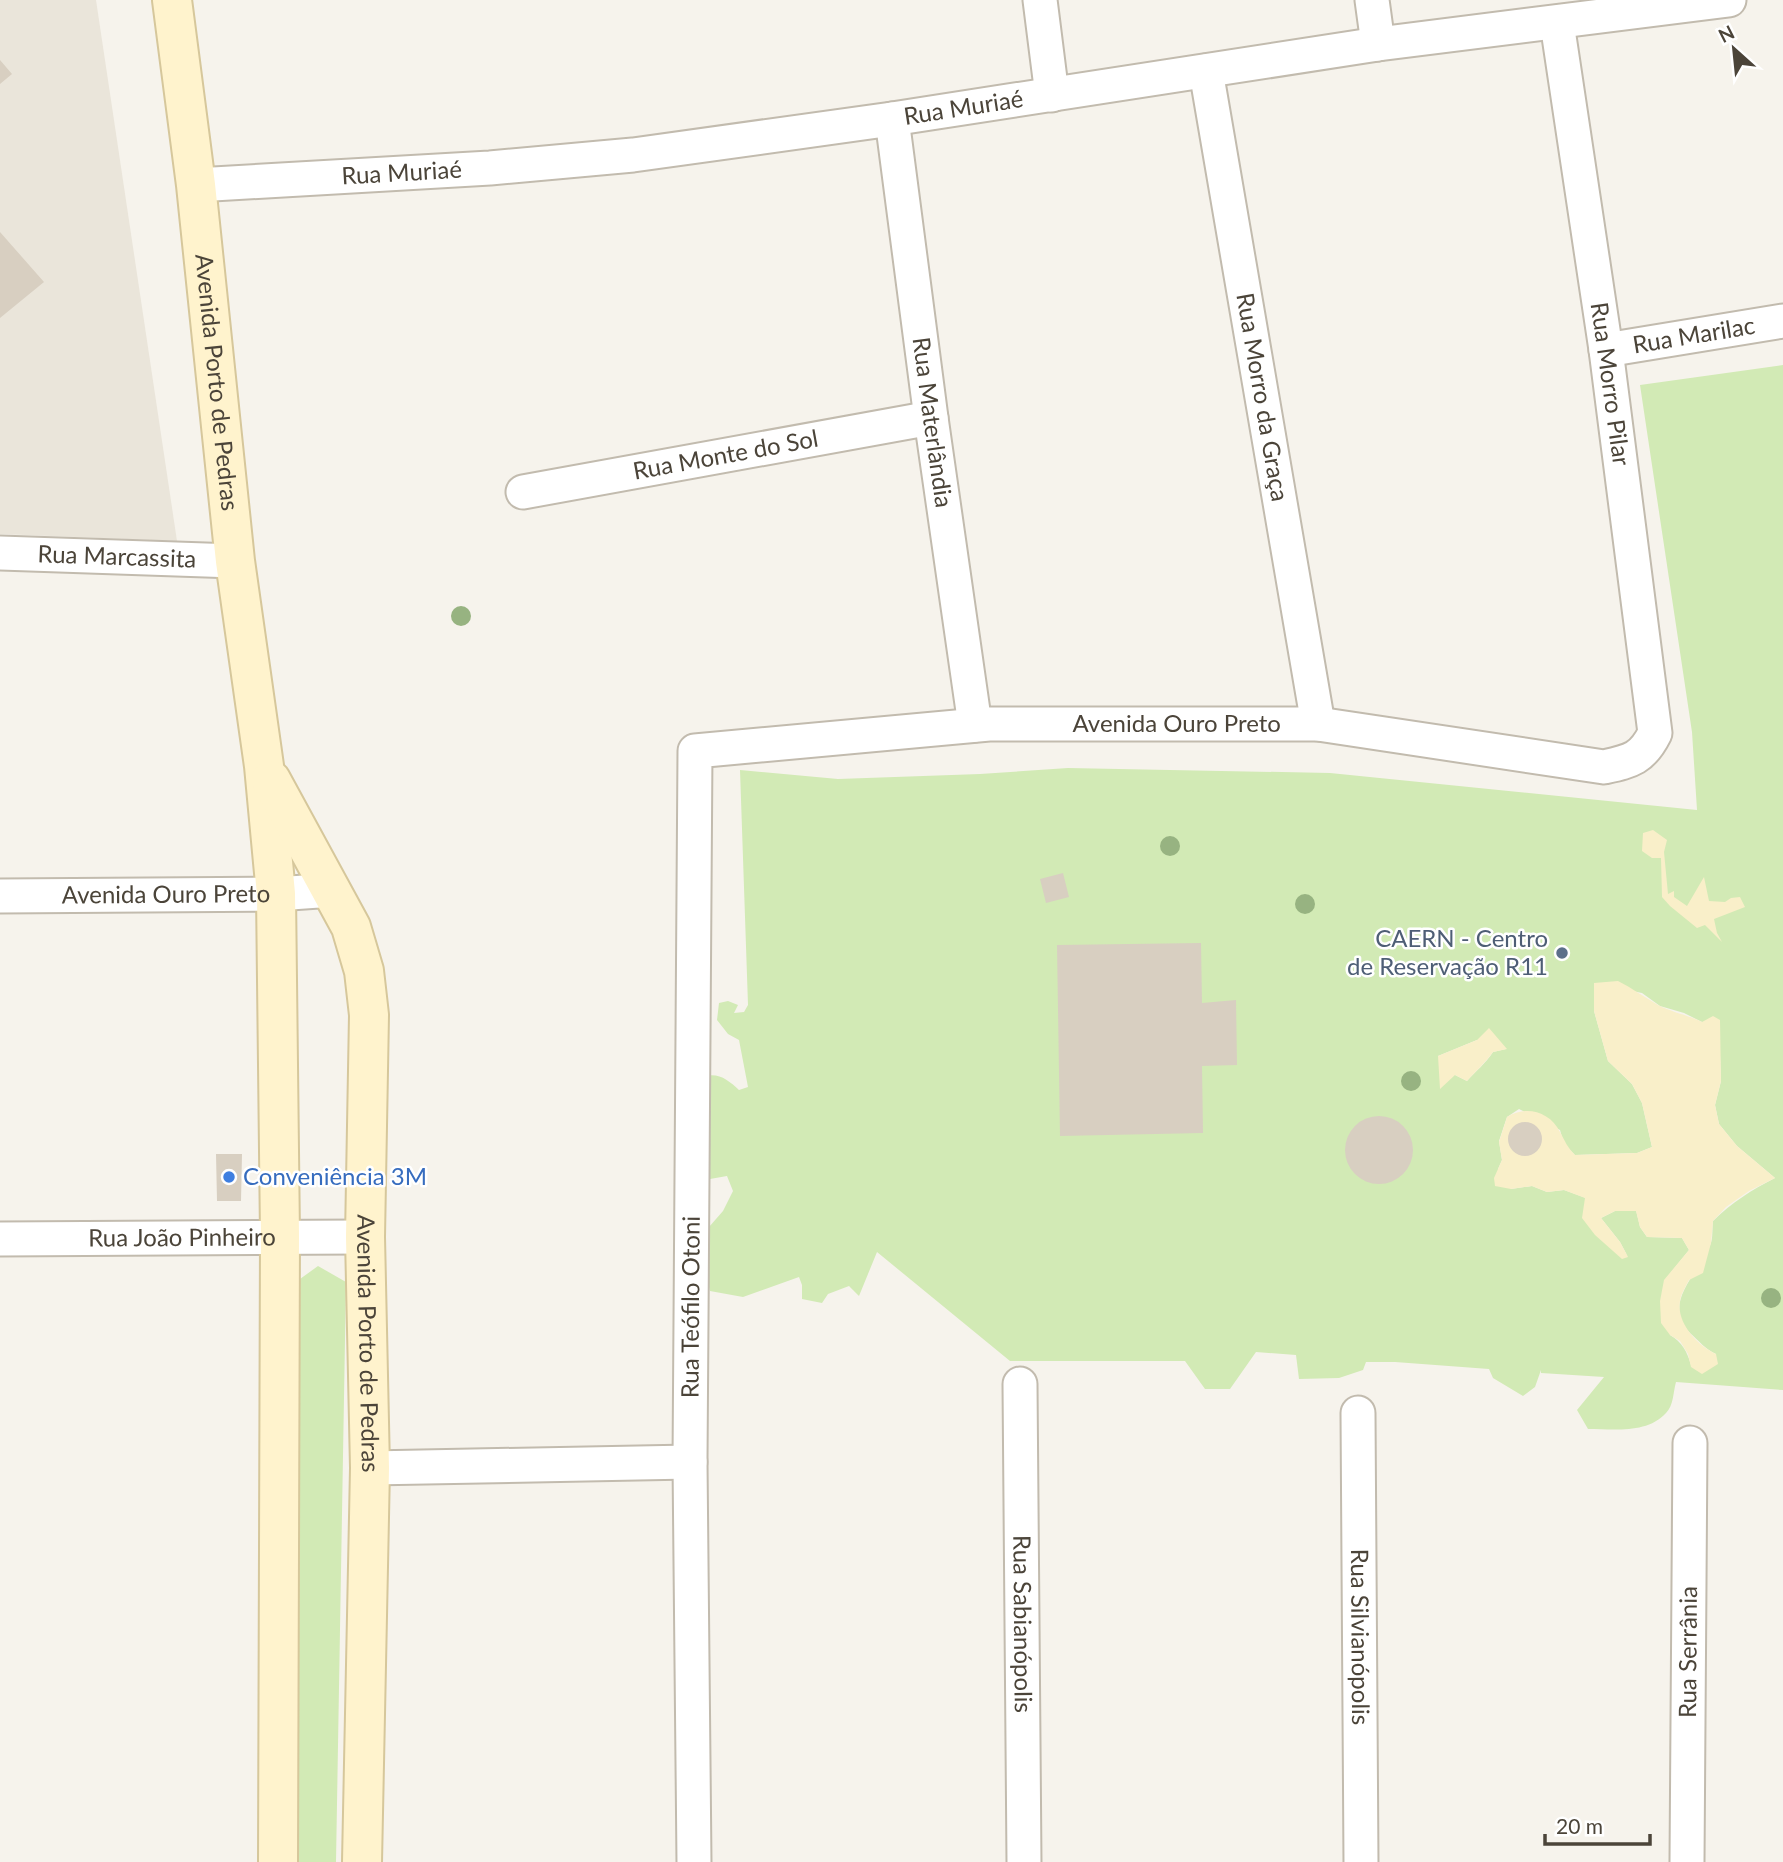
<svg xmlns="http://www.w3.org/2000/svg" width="1783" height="1862" viewBox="0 0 1783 1862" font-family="Lato,sans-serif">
<rect width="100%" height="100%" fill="#f6f3ec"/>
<path fill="#eae5da" d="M0,0H96L177,541L0,534Z"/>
<path fill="#d2eab5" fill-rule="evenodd" d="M1783,365V1390L1676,1382C1673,1392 1674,1405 1666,1413C1647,1434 1614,1429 1588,1429L1577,1410L1604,1377L1541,1373V1370L1535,1387L1523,1396L1493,1378L1489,1369L1395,1362H1366L1363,1370L1339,1378L1299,1379L1296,1355L1256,1352L1230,1389H1205L1185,1361H1010L877,1252L859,1296L849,1286L828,1294L822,1303L802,1299V1285L799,1277L743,1297L710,1291L704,1267L703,1247L709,1227L723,1211L733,1191L727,1176L710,1179L697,1168L706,1076C720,1073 729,1081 739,1090L748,1087L739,1040L728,1034L717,1020L719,1003L728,1001L738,1005L734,1013L744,1012L748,1005L740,770L838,779L980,774L1068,768L1330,773L1697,810L1692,732L1640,385ZM1594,983L1642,993L1660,1006L1684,1013L1702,1022L1720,1055L1721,1081L1715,1105L1719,1124L1737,1146L1775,1178C1752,1190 1732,1202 1713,1221C1712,1228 1713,1237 1711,1243C1701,1272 1660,1302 1690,1333C1699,1341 1705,1349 1716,1354L1691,1365C1687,1351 1682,1342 1670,1335L1664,1281L1689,1250L1682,1238L1647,1237L1640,1227L1636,1210L1615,1211L1601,1218L1620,1242L1628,1257L1586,1198L1564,1190L1547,1192L1532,1186L1511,1189L1498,1169L1502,1160L1499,1141L1507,1117L1519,1109L1560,1130L1564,1144L1575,1155L1637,1153L1652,1147L1642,1103L1632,1084L1608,1061L1594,1011ZM1477,1040L1506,1049L1493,1052C1486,1063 1476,1071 1467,1081L1455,1075L1438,1056Z
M318,1266L346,1282L336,1862H288L300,1279Z"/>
<path fill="#f9efc9" d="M1653,830L1667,840L1664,852L1668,894L1674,891V897L1687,906L1704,877L1709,901L1725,902L1731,898L1740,897L1745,907L1714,919L1717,933L1722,942L1705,925L1697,928L1670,906L1662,897L1661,858H1652L1642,851L1643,833Z
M1618,981C1632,988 1644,997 1658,1005C1671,1012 1688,1015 1702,1022L1713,1016L1720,1020L1721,1081L1715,1105L1719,1124L1737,1146L1775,1178L1749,1191L1726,1207L1713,1221L1711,1243L1703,1273L1689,1280C1686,1286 1681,1294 1680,1301C1676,1323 1698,1346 1716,1354L1718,1364L1702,1374L1691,1367L1688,1354L1680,1341L1670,1335L1661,1323L1660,1301L1664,1280L1689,1250L1682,1238L1647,1237L1640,1227L1636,1211H1615L1601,1218L1620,1242L1628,1257L1622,1259L1595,1235L1582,1218L1585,1198L1564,1190L1547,1192L1532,1186L1511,1189L1495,1186L1494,1178L1502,1160L1499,1142L1507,1117C1525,1105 1550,1111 1560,1132C1565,1141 1567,1147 1575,1155L1637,1153L1652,1147L1642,1103L1632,1084L1608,1061L1594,1011V983Z
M1489,1028L1507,1049L1493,1052C1485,1063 1476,1071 1467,1081L1455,1075L1440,1089L1438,1056L1477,1040Z"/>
<path fill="#d8cfc1" d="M0,60L12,74L0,84Z
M0,232L44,282L0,318Z
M1063,873L1069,897L1046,903L1040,879Z
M1201,943L1202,1003L1236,1000L1237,1065L1202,1066L1203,1133L1060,1136L1057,945Z
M1345 1150a34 34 0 1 1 68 0a34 34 0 1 1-68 0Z
M1508 1139a17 17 0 1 1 34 0a17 17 0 1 1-34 0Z
M216,1154H242L241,1201H217Z"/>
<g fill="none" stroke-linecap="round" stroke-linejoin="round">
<g stroke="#c2bbae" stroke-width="37">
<g id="street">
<path d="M1040,0L1052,95"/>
<path d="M1372,0L1378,44"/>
<path id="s1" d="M1206,71L1318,724"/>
<path id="s2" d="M892,119L931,418L975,725"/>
<path id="s3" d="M196,185L490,168L633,155L892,119L1378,44L1729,0"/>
<path id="s4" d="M1606,350L1783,321"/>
<path id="s5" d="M523,492L931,418"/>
<path id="s6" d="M0,553L235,561"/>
<path id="s7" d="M0,896L276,894L333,890"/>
<path id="s8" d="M0,1239L365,1237"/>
<path id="s9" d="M1020,1384L1024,1862"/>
<path id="s10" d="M1358,1413L1361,1862"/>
<path d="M370,1468L690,1462"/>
<path id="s11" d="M694,1862L690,1462L695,751L989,724H1318L1604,767C1631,761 1642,759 1655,733L1606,350L1557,23"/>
<path id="s12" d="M1687,1862L1690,1443"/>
</g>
</g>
<g stroke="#d6c79b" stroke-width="42">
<g id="secondary">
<path id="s13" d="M172,0L196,185L235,561L264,766L276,894L280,1236L278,1862"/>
<path id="s14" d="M271,780L351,927L364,971L369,1015L365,1237L370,1468L362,1862"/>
</g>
</g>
<use href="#street" stroke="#fff" stroke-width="33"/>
<use href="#secondary" stroke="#fff3cd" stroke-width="38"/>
</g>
<g fill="#97b381">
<circle cx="461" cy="616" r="10"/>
<circle cx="1170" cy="846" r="10"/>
<circle cx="1305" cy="904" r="10"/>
<circle cx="1411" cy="1081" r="10"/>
<circle cx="1771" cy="1298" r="10"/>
</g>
<circle fill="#5c6f8a" stroke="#fff" stroke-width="2.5" cx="1562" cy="953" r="7"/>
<circle fill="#3f7fe0" stroke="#fff" stroke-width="2.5" cx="229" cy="1177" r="7"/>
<g text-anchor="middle" stroke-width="5" stroke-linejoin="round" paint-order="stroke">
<g font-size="24" fill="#4b4439" stroke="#fff">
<text dy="8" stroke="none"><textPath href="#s3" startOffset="772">Rua Muriaé</textPath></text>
<text dy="8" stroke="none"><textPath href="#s3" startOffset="206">Rua Muriaé</textPath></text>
<text dy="8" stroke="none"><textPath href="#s4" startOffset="89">Rua Marilac</textPath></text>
<text dy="8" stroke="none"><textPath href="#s13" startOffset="385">Avenida Porto de Pedras</textPath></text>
<text transform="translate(1610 384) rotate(82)" y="8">Rua Morro Pilar</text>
<text dy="8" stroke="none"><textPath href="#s1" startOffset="331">Rua Morro da Graça</textPath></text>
<text dy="8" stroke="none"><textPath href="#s2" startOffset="306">Rua Materlândia</textPath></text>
<text dy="8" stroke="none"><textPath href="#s5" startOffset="206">Rua Monte do Sol</textPath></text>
<text dy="8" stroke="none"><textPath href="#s6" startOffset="117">Rua Marcassita</textPath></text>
<text dy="8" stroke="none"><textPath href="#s11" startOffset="1594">Avenida Ouro Preto</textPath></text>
<text dy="8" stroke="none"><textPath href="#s7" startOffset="166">Avenida Ouro Preto</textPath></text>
<text dy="8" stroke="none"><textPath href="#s8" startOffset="182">Rua João Pinheiro</textPath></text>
<text dy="8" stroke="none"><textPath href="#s11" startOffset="555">Rua Teófilo Otoni</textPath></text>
<text dy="8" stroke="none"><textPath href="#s14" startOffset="586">Avenida Porto de Pedras</textPath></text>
<text dy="8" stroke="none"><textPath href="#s9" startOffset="240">Rua Sabianópolis</textPath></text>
<text dy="8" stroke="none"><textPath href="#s10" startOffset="224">Rua Silvianópolis</textPath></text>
<text dy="8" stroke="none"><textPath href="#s12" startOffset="210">Rua Serrânia</textPath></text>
</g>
<g font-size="24" fill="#4e5e75" stroke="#fff" text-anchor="end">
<text x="1548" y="947">CAERN - Centro<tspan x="1548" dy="28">de Reservação R11</tspan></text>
</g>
<g font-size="24" fill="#366cbe" stroke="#fff" text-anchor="start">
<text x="243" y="1185">Conveniência 3M</text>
</g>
</g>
<g transform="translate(1734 49) rotate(333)" stroke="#ffffff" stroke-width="5" paint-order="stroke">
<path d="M0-5L12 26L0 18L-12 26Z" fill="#4b4439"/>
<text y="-10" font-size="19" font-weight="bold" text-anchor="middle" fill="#4b4439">N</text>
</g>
<path d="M1545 1834v10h105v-10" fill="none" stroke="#4b4439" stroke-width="3.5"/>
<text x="1556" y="1834" font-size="21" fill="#4b4439" stroke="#ffffff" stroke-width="5" paint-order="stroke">20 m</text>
</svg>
